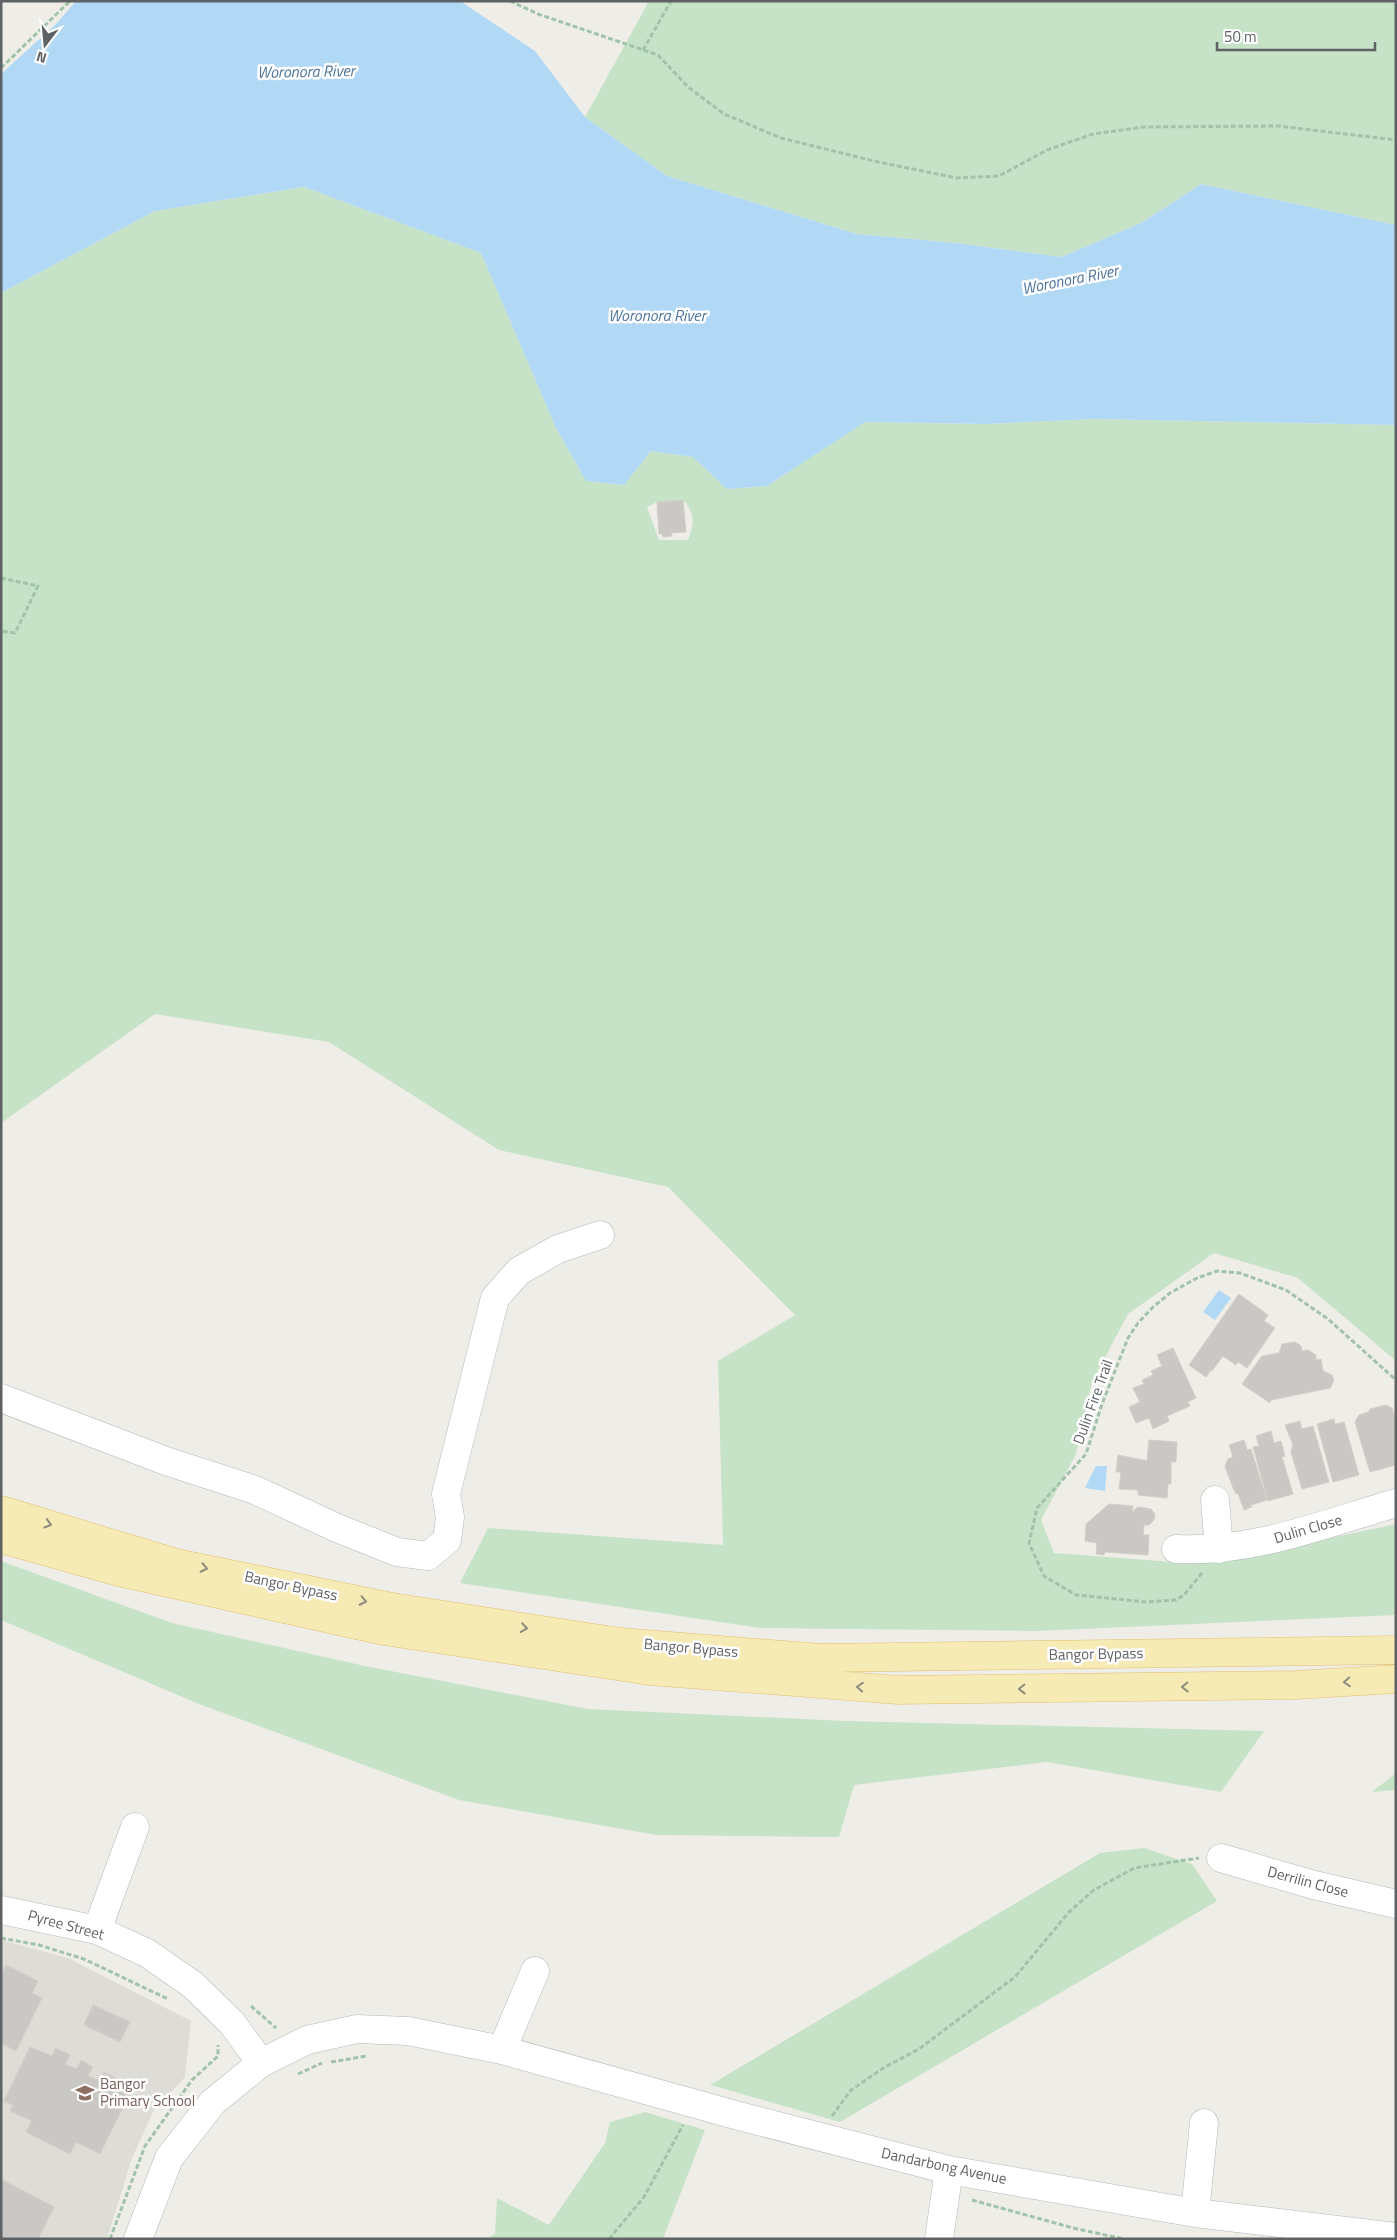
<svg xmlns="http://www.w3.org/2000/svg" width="1397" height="2240" viewBox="0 0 1397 2240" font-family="'Titillium Web',sans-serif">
<rect width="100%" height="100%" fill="#efede7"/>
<path fill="#dedcd6" d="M1,1940L68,1958L191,2021L185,2077L154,2110L132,2158L107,2239H1Z"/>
<path fill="#c7e3c7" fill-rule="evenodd" d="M649,1H1396V225L1201,184L1141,223L1061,257L956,243L857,234L667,176L585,117Z
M304,187L481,253L556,428L586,481L624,485L651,451L693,457L727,489L767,486L865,422L986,424L1094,419L1396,425V1361L1298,1278L1214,1253L1128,1314L1092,1382L1076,1454L1041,1520L1054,1553L1173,1562H1218L1396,1524V1615L1037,1631L760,1628L460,1583L488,1528L723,1545L718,1361L795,1315L668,1187L499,1150L329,1042L155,1014L1,1123V293L155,211ZM683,500C695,513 695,523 688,540H659L647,507L657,502Z
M1,1561L172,1623L365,1666L588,1709L845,1721L1264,1731L1221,1792L1047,1762L854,1785L839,1837L656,1835L459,1800L199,1704L1,1620Z
M1396,1773V1790L1372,1792Z
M1144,1848L1192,1864L1217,1901L840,2122L710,2085L1100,1853Z
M645,2112L705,2130L663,2239H486L495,2234L497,2198L549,2225L605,2143L610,2122Z"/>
<path fill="#b1d9f5" d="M76,1H460L535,51L585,117L667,176L857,234L956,243L1061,257L1141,223L1201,184L1396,225V425L1094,419L986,424L865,422L767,486L727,489L693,457L651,451L624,485L586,481L556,428L481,253L304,187L155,211L1,293V74L56,24Z
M1219,1290L1231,1298L1215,1320L1203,1312Z
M1096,1466H1107L1105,1491L1085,1488Z"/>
<path fill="#cac8c4" stroke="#d3cfc6" d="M683,500L686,532L671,533L672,536L663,537L662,534H659L657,502Z
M1239,1294L1268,1315L1264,1321L1275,1328L1247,1368L1238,1362L1236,1365L1223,1356L1212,1371L1211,1370L1206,1377L1189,1365Z
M1295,1342L1301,1346L1302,1351L1308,1350L1316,1355V1360L1321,1359L1323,1371L1332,1375L1334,1381L1330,1388L1271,1400L1270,1403L1242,1384L1262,1356L1279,1353L1282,1344Z
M1173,1348L1196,1398L1188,1402L1190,1406L1167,1416L1169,1421L1153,1429L1149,1418L1136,1423L1129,1407L1140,1402L1133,1388L1144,1384L1142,1380L1153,1375L1151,1371L1162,1366L1157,1355Z
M1386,1405L1392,1408L1396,1420V1465L1370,1472L1355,1422L1359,1415L1368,1412L1370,1409Z
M1334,1419L1335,1424L1344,1422L1359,1475L1333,1482L1317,1424Z
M1300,1421L1302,1429L1313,1426L1329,1482L1302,1489L1291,1452L1293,1445L1285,1425Z
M1271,1431L1274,1443L1281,1441L1285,1456L1282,1457L1293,1494L1268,1501L1253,1447L1259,1446L1256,1436Z
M1149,1440L1177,1442L1176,1462H1171V1484H1168L1167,1498L1138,1495V1490L1119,1489L1121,1472H1116L1118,1455L1147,1461Z
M1244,1440L1247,1450L1251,1449L1267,1500L1251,1505L1252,1507L1244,1510L1238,1493L1236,1494L1233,1488L1225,1466L1228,1459L1233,1457L1229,1445Z
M1109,1504L1133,1506L1132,1512L1138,1507L1151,1509L1155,1514L1154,1520L1149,1525H1144L1143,1535H1149L1148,1555L1105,1552L1104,1555L1096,1554L1097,1543L1085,1541L1086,1524Z
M6,1965L38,1981L32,1993L42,1998L16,2051L1,2043V1974Z
M93,2005L130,2022L120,2042L84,2025Z
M30,2047L52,2056L56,2048L70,2055L65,2064L77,2069L81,2060L93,2067L88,2076L100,2081L104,2072L121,2081L117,2090L129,2095L100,2154L76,2142L70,2154L26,2132L32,2121L10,2111L13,2105L4,2101Z
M1,2179L54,2207L38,2239H1Z"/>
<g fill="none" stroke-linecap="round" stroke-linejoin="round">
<g stroke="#b4b7ba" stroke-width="29">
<path id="minor" d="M1,1398L166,1461L255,1490L337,1528L397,1552L428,1556L447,1540L450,1517L446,1494L495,1298L519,1271L558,1249L600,1235
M1215,1500L1219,1549
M1176,1549C1253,1553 1324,1524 1396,1503
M1221,1858L1314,1885L1396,1904
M1,1910L97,1930L147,1953L193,1985L232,2023L261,2063
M97,1930L135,1827
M502,2050L535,1971
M1195,2213L1204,2123
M138,2239L169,2158L213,2102L261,2063L307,2040L357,2029L408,2031L502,2050L739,2116L949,2170L1195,2213L1396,2237
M939,2239L949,2170"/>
</g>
<g stroke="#e1bf6e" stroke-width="29">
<path id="major" d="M1,1510L176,1563L392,1607L620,1642L821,1658L1396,1650
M1,1539L119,1572L384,1631L650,1671L898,1690L1295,1685L1396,1679"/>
</g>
<path stroke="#a1c3aa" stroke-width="3" stroke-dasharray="5 2.5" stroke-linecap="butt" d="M510,1L538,14L658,55L688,87L724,114L781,138L878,162L957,178L999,176L1047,150L1093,134L1144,127L1278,126L1396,140
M643,50L671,1
M1,68L70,1
M1,578L38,586L15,633L1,631
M1202,1573L1184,1595L1176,1600L1147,1602L1076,1595L1044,1576L1029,1543L1037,1508L1086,1454L1102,1404L1128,1338L1138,1323L1153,1307L1170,1293L1197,1278L1217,1271L1240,1273L1286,1290L1328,1319L1396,1380
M1,1938L39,1945L84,1959L168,1999
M251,2006L276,2028
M331,2062L367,2056
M298,2074L322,2063
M832,2116L851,2090L885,2067L919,2049L1015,1977L1069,1912L1094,1890L1134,1868L1199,1858
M972,2200L1073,2228L1124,2239
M110,2239L145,2146L192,2080L218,2056V2045
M609,2239L644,2197L683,2125"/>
<use href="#minor" stroke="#fff" stroke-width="28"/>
<use href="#major" stroke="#f6eab5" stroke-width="28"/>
</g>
<defs><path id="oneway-chevron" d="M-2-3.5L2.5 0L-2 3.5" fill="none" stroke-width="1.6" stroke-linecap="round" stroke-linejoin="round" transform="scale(1.25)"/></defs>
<g stroke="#8c8b7d">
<use href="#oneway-chevron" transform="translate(48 1524) rotate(17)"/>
<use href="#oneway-chevron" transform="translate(204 1568) rotate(12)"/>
<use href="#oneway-chevron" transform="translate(363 1601) rotate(12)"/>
<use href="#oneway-chevron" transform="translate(524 1628) rotate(9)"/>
<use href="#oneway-chevron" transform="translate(1347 1682) rotate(176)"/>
<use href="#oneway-chevron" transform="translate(860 1687) rotate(-176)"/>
<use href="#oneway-chevron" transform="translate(1185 1687) rotate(179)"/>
<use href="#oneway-chevron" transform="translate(1022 1689) rotate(179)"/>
</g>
<defs>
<g id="school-bare" transform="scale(1.5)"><path d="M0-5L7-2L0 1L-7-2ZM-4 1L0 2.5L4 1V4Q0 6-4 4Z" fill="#8d6e63" stroke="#fff" stroke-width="2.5" paint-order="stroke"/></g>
</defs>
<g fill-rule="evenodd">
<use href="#school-bare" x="85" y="2093"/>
</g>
<g text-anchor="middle" stroke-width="5" stroke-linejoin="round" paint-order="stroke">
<g font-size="15" fill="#5f6265" stroke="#fff">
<text transform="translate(1093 1402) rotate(-70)" y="5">Dulin Fire Trail</text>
<text transform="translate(1308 1529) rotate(-16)" y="5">Dulin Close</text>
<text transform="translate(291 1586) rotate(12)" y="5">Bangor Bypass</text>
<text transform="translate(691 1648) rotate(5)" y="5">Bangor Bypass</text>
<text transform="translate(1096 1654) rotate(-1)" y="5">Bangor Bypass</text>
<text transform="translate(1308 1882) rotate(15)" y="5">Derrilin Close</text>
<text transform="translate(66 1925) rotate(15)" y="5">Pyree Street</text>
<text transform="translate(944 2166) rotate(12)" y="5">Dandarbong Avenue</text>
</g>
<g font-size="15" fill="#785e54" stroke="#fff" text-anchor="start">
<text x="100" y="2089">Bangor<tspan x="100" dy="17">Primary School</tspan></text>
</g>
<g font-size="16" font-style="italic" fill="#4c749d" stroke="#fff">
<text transform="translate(306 71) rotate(-1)" y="6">Woronora River</text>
<text transform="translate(1070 279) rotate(-11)" y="6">Woronora River</text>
<text x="657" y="321">Woronora River</text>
</g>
</g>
<rect width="1397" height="2240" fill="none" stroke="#5f6265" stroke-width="5"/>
<g transform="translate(45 45) rotate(196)" stroke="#ffffff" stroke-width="4" paint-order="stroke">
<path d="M0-4L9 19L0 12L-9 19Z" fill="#5f6265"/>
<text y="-8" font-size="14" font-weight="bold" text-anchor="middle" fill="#5f6265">N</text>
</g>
<path d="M1217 42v8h158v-8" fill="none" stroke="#5f6265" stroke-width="2.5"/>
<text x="1224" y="42" font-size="15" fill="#5f6265" stroke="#ffffff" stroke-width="4" paint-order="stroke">50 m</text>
</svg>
